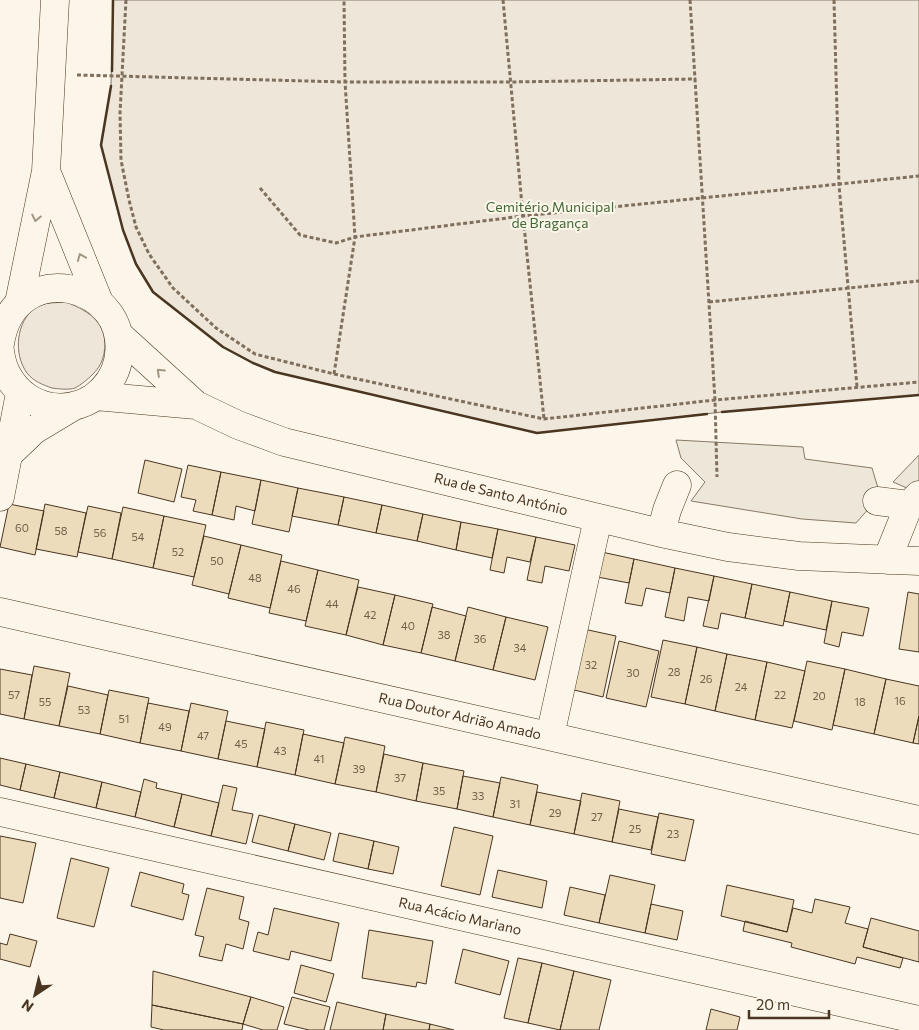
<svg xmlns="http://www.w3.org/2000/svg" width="919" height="1030" viewBox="0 0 919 1030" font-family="Commissioner,sans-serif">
<rect width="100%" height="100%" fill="#fbf6e9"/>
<path fill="#ede6d9" stroke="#887966" d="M113,0H919V395L722,412L537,433L275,372L253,363L223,347L153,292L136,264L123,230L101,145L111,86Z
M66,302C91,312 109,324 104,354C102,362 99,368 93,374C88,379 81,385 75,388C69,390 59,389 52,388C43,385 33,381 27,373C13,354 16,321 36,307C44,302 57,303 66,302Z"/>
<path fill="#ede7d9" stroke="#887966" d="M676,440L803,447L805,459L872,468L878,488L871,506L856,523L802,519L691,501L705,482L681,458Z
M919,455V486L914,491L893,482Z"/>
<path fill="#ecdcbc" stroke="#4a3520" d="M145,460L182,469L174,502L138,493Z
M188,465L221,472L212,515L193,511L196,500L181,497Z
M221,472L261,480L255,511L236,506L234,520L212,515Z
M261,480L298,488L289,532L252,524Z
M298,488L344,497L338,525L292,516Z
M344,497L382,505L376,533L338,525Z
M9,504L44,511L35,555L0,547Z
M45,504L86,513L77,557L36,549Z
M382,505L423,514L417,541L376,533Z
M88,506L121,513L112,559L78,552Z
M123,507L164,516L153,568L112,559Z
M423,514L461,522L456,550L417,541Z
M164,516L206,525L194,577L153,568Z
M461,522L498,529L492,558L456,550Z
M498,529L536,537L530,562L507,557L504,573L490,570Z
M204,536L241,545L229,594L192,585Z
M536,537L575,545L569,571L545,566L542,583L527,580Z
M241,545L282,555L270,608L228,598Z
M597,551L634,559L629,583L592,576Z
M634,559L675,568L670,593L646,588L642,606L625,603Z
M281,561L318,570L306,621L269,613Z
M675,568L714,576L709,601L688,597L684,621L665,617Z
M318,570L359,580L346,635L305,626Z
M714,576L752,584L745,618L721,613L718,629L703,626Z
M752,584L790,592L783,626L745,618Z
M358,587L395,595L383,645L346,635Z
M790,592L832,601L826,630L784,621Z
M908,592L919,594V652L899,649Z
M395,595L433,604L421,653L383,645Z
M832,601L869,608L863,636L842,632L839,647L824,643Z
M432,607L466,616L455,661L421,653Z
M468,607L506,617L493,670L455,661Z
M506,617L548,627L535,680L493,670Z
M579,628L616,636L603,697L566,688Z
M663,640L697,647L685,704L651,697Z
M619,641L659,651L646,707L606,698Z
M697,647L727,654L715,711L685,704Z
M727,654L767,662L755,720L715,711Z
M807,661L845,669L832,730L794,721Z
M767,662L805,671L792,728L755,720Z
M34,666L70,673L59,726L24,719Z
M0,669L32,675L24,719L0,714Z
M845,669L886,679L874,734L833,725Z
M886,679L919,686V716L913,743L874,734Z
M68,686L108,695L100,734L59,726Z
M109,690L149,698L140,743L100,734Z
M148,703L189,711L181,751L140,743Z
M191,703L228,711L218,759L181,751Z
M919,716V744L913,743Z
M226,721L265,729L257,767L218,759Z
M266,722L304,730L295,775L257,767Z
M303,734L344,743L335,784L295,775Z
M345,737L385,746L376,792L335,784Z
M384,754L423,763L416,801L376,792Z
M0,758L26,764L20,790L0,785Z
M423,763L464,771L457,809L416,801Z
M26,764L60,772L54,798L20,790Z
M60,772L102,782L96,808L54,798Z
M463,776L500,783L493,817L457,809Z
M501,777L538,785L530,825L493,817Z
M144,779L157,783L156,788L182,794L174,827L135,817Z
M102,782L141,792L135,817L96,808Z
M223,785L237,788L232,810L253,814L246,844L211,836Z
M537,792L581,801L574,834L530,825Z
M582,793L620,801L612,842L574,834Z
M182,794L219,803L211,836L174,827Z
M619,809L658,817L651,850L612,842Z
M659,813L694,820L685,861L651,854Z
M259,815L295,824L288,851L252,842Z
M295,824L331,833L324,860L288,851Z
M454,827L493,836L480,895L441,886Z
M339,833L374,841L368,869L333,861Z
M0,836L36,843L23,903L0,898Z
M374,841L399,847L393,874L368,869Z
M71,858L109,868L94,927L57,918Z
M498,870L547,881L542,908L492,897Z
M140,872L184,884L182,893L189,895L183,920L131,906Z
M610,875L655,885L645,933L599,923Z
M727,885L794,900L787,932L721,916Z
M570,887L605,895L599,923L564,915Z
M207,888L244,897L239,919L249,922L243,949L226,944L222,961L199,956L204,937L195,935Z
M815,899L850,907L845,923L868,929L863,947L903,958L900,968L857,957L855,964L791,947L792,943L743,931L745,921L787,932L793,908L812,913Z
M651,904L683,911L677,940L645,933Z
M274,908L339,923L331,961L291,951L289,960L253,951L258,932L268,935Z
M871,918L919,931V962L863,947Z
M369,930L433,941L426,984L417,982L416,987L362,978Z
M10,934L37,941L30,967L0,959V943L7,945Z
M463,949L509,961L500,995L455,983Z
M518,958L542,963L528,1023L504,1018Z
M542,963L574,971L560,1030L528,1023Z
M301,965L334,974L326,1002L294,993Z
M153,971L251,997L243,1024L152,1005Z
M574,971L611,980L599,1030H560Z
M251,997L284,1007L277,1030H263L243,1024Z
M292,997L330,1007L324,1030H309L284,1024Z
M337,1002L386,1014L383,1030H330Z
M152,1005L243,1024L242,1030H164L151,1027Z
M711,1009L740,1017L737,1030H706Z
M386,1014L430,1024L429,1030H383Z
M430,1024L454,1030H429Z"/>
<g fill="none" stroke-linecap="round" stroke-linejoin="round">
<g stroke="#4a3520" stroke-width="29">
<path id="minor" d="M46,171L99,302
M19,303L46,171L55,0
M118,334L196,405L238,425L284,442L661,533L728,547L799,556L919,561
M0,344C13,254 134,282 118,361C115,376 105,389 93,398C52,423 5,396 0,351
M95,396L196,405
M9,454L34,430L74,406
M0,497L20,393
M877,501L909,505
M661,533L667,510L677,485
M887,560L909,505L919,495
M0,612L919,820
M550,736L598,518
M0,812L919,1020"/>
</g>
<path stroke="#7f6f5c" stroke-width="3" stroke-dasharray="4 2.5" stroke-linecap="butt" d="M126,0L120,113L121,160L129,200L136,227L149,254L173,288L216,328L255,354L334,374L544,419L715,400L919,382
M503,0L523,216L544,419
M690,0L695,79
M834,0L839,185L857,387
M77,75L345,82H511L695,79L715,400L717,477
M260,188L300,235L336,243L355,237L523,216L919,176
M709,302L919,281
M334,374L355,237L345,82L344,0"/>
<use href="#minor" stroke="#fbf6e9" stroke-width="28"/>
<path stroke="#4a3520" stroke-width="2.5" d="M112,71L113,0
M111,86L101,145L123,230L136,264L153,292L223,347L253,363L275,372L537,433L707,414
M722,412L919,395"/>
</g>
<defs><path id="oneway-chevron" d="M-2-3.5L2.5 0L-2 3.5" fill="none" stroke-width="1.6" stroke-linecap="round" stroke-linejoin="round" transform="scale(1.25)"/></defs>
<g stroke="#a29684">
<use href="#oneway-chevron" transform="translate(36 218) rotate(102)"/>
<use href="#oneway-chevron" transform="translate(81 257) rotate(-112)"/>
<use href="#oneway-chevron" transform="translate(160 372) rotate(-137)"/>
</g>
<g text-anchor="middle" stroke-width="4" stroke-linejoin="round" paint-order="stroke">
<g font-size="11" fill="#725f47">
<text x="22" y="532">60</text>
<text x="61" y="535">58</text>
<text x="100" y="537">56</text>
<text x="138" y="541">54</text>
<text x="178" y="556">52</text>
<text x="217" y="565">50</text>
<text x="255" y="582">48</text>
<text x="294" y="593">46</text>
<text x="332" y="608">44</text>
<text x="370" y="619">42</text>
<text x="408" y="630">40</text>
<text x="444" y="639">38</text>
<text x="480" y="643">36</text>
<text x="520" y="652">34</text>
<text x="591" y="669">32</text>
<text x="674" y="676">28</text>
<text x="633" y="677">30</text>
<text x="706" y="683">26</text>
<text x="741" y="691">24</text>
<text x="14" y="699">57</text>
<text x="780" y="699">22</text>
<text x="819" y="700">20</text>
<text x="900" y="705">16</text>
<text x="45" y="706">55</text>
<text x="860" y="706">18</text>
<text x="84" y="714">53</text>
<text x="124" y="723">51</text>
<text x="165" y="731">49</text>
<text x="203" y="740">47</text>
<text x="241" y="748">45</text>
<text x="280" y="755">43</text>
<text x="319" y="763">41</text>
<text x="359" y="773">39</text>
<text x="400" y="782">37</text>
<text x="439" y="795">35</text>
<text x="478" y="800">33</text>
<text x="515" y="808">31</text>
<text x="555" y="817">29</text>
<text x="597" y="821">27</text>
<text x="635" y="833">25</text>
<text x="673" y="838">23</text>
</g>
<g font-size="14" fill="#436837" stroke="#fbf6e9">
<text x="550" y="212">Cemitério Municipal<tspan x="550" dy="16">de Bragança</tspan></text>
</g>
<g font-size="14" fill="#4a3520" stroke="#fbf6e9">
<text transform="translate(501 494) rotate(14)" y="5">Rua de Santo António</text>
<text transform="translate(460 716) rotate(13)" y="5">Rua Doutor Adrião Amado</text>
<text transform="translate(460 916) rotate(13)" y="5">Rua Acácio Mariano</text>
</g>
</g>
<g transform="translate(35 995) rotate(215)" stroke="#fbf6e9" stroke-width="4" paint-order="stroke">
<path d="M0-4L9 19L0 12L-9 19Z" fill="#4a3520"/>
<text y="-8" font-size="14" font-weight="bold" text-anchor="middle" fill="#4a3520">N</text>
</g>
<path d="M749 1010v8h80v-8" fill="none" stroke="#4a3520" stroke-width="2.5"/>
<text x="756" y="1010" font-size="15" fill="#4a3520" stroke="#fbf6e9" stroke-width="4" paint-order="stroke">20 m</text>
</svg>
